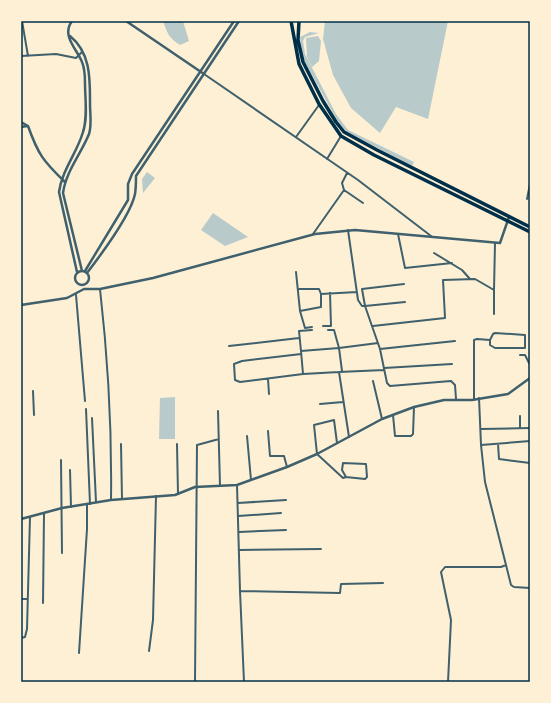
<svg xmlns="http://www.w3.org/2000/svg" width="551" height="703" viewBox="0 0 551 703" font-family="'Alegreya Sans',sans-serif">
<rect width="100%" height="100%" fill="#fdf0d5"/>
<path fill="#b9caca" d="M163,21H183L189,41L180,45C169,38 167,33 163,21Z
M325,21H448L428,119L396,107L380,133L351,108L333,75L323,39Z
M310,32L319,33L305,37L303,41L305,54L336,114L348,130L414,162L412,166L347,132L339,124L303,59L300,37Z
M318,36L321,41L319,61L312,67L307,57L306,38Z
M147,172L155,178L143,193L142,179Z
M213,213L248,237L225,246L201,230Z
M175,397V439H159L160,398Z"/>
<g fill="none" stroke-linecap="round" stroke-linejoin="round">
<path stroke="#3f606c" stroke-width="2" d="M22,21L28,56
M21,56L56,54L76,58L82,52
M204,74L358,180L431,236
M296,137L319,105
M327,159L341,136
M344,190L363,203
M527,199L530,184
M348,230L358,300L362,306H365
M313,234L344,190L342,183L347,173
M398,234L405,268L452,263
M434,253L462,270L470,279
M296,272L300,311L305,328L312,327
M404,284L362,289L365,306L380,349L387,383L390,386L451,381L455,385L456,399
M100,289C108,359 112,429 111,500
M298,289H319L321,294V307L300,311
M321,294L357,292
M76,295L85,401
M365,306L405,302
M494,314V290
M323,326H331L330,293
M373,326L445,318L443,280L475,279L494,290L495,243
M328,330H334L339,348L378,343
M229,346L299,338
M380,349L455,341
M301,351L299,331L312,330
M301,354L242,361L234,364L235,380L240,382L303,374
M520,355H525L530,365
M384,368L452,364
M339,372L303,374L301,351L339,348L342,371
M268,379L269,394
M373,381L382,419
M33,391L34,415
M474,399V340L477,339L490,340V345L495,348H525V335L495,333L493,334L490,340
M320,404L343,402
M86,409L90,504
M218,411L220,486
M393,415L395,436H411L413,434L414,407
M520,416V428
M92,418L96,502
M481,429L530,428
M268,431L270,456H284L287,467
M247,436L251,480
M349,437L339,372L384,370
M337,443L334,420L314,425L317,454L343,478L346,477L365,479L367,477L366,464L343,463L342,470L346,477
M121,444L122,499
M177,444L178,494
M498,444L499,459L530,463
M481,445L530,441
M61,460L62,553
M70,470L71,507
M237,485L240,591L340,593L341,584L383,583
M238,503L286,500
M238,516L281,513
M239,532L286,530
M239,550L321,549
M506,565L511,585L514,587L530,588
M240,591L244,682
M21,599H27
M43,603L44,514
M21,638L25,637L27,629L30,517
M149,651L153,620L156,496
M79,653L87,529V505
M195,682L197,445L219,439
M448,682L451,620L441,572L445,567H501L506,565L485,482L481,445L479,398"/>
<path stroke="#3f606c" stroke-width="2.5" d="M72,21C61,36 77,49 82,62C85,69 85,76 85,83C85,99 88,117 83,132C77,153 62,170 59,192L77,272
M126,21L204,74
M70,36C91,53 90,79 90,104C90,114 92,125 89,134C81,154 66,171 63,193L82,271
M21,122L28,126
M28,126C38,154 43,161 65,182
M21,127L27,126
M85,271L128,200V184L132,174L234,21
M75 278a7 7 0 1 1 14 0a7 7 0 1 1-14 0Z
M87,273C100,256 131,214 135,194C136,188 136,182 136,176L239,21
M21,305L67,298L84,289H100L153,278L315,234L355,230L500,243L509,217
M21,519L62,508L111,500L175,495L195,487L237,485L287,467L317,454L382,419L414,407L444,400H472L508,394L530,378"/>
<path stroke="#003049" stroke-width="3.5" d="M291,21L299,64L319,104L341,136L374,155L530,232
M299,21L298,40L303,62L323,101L336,122L344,132L377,150L530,227"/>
</g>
<rect width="551" height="703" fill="none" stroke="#fdf0d5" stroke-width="44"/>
<rect x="22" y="22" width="507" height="659" fill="none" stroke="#003049" stroke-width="1.5"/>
</svg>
